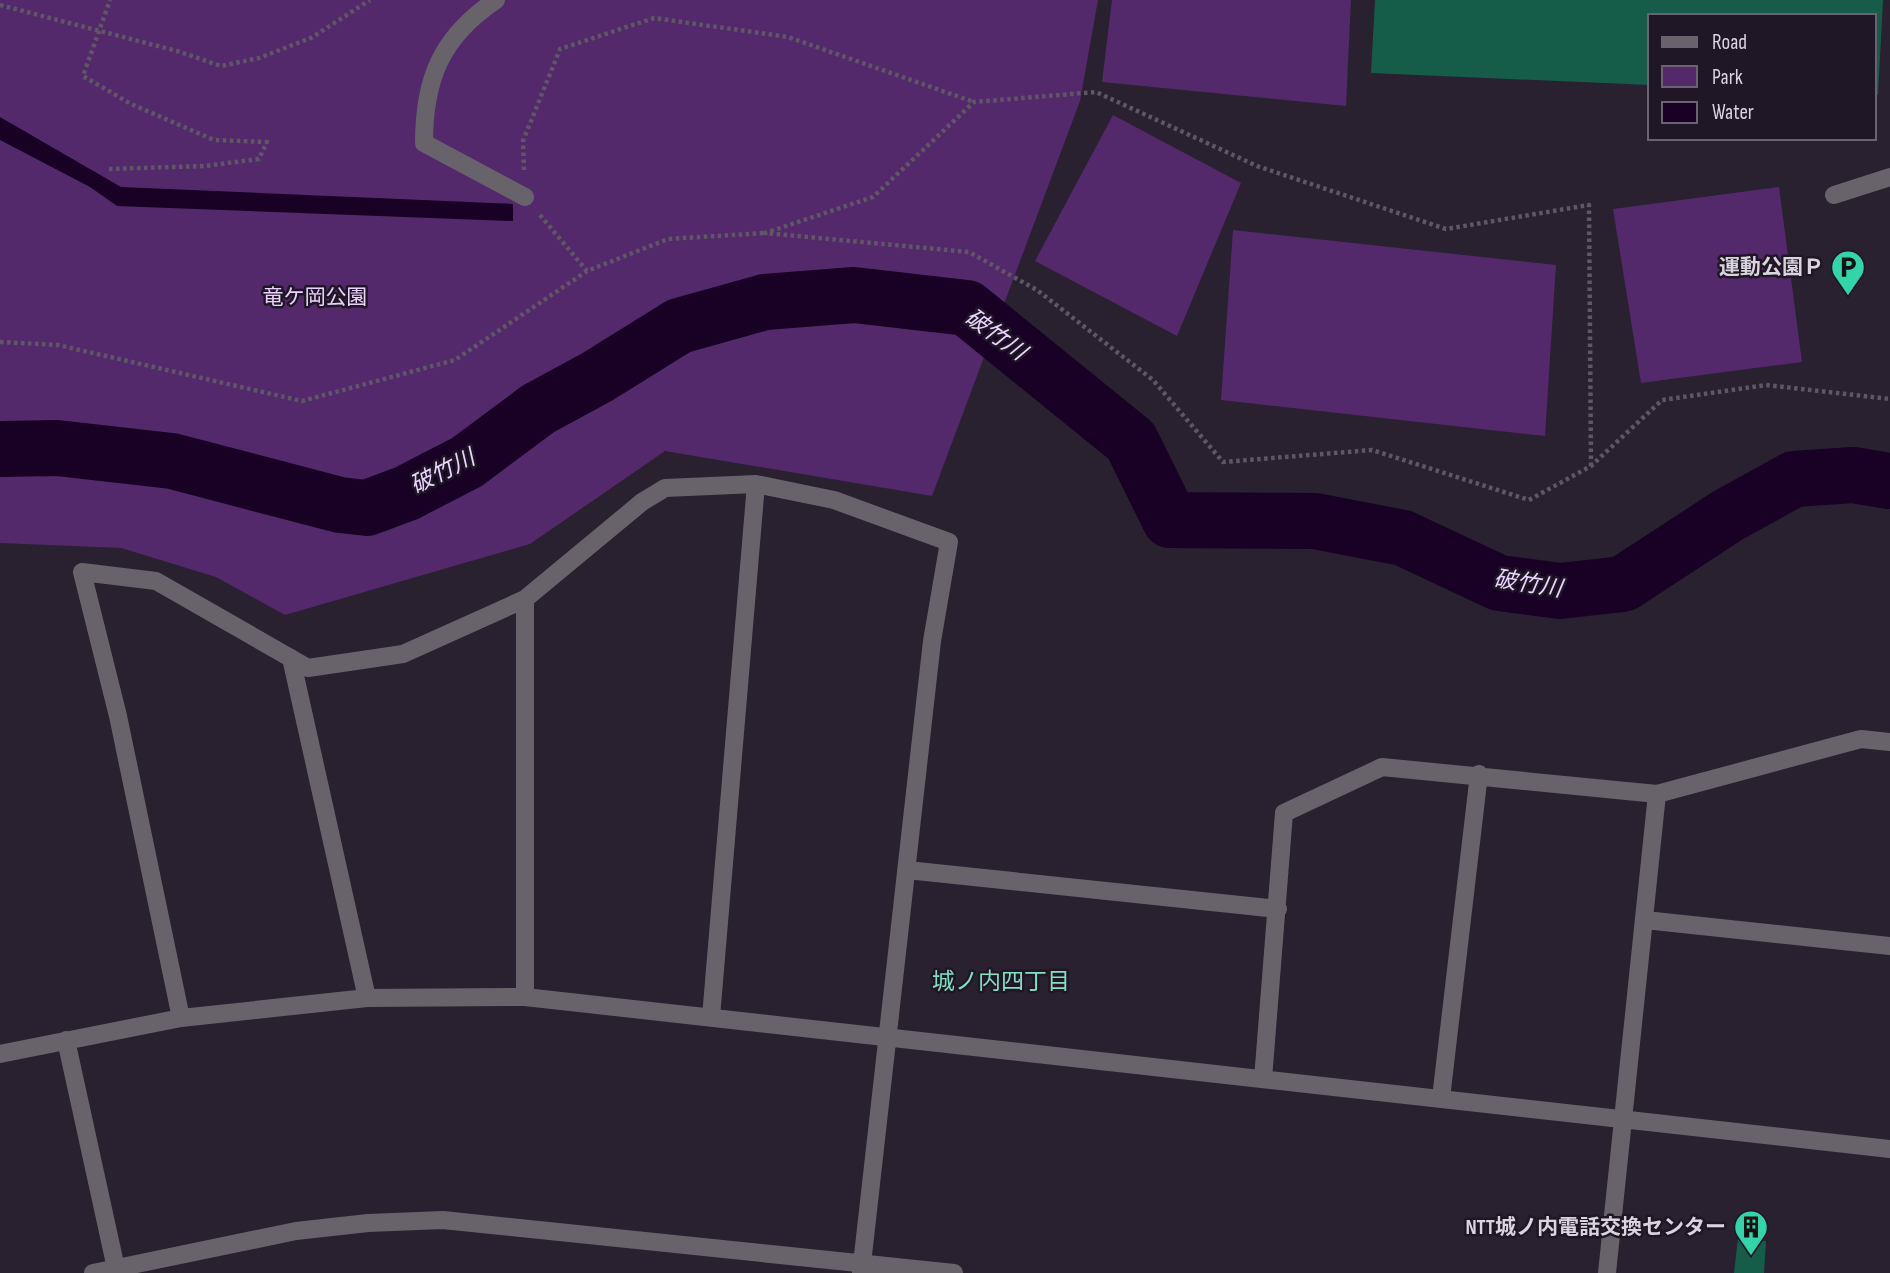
<svg xmlns="http://www.w3.org/2000/svg" width="1890" height="1273" viewBox="0 0 1890 1273" font-family="'Sofia Sans Condensed','Noto Sans JP',sans-serif">
<rect width="100%" height="100%" fill="#292030"/>
<path fill="#53296b" d="M0,0H1098L1080,101L932,496L665,451L530,544L285,615L216,577L121,548L0,543Z
M1112,0H1351L1346,106L1102,82Z
M1113,115L1241,183L1177,336L1035,261Z
M1779,187L1802,362L1641,383L1613,209Z
M1233,230L1556,265L1545,436L1221,400Z"/>
<path fill="#180125" d="M0,117L121,187L513,204V221L117,206L90,187L0,140Z"/>
<g fill="none" stroke-linecap="round" stroke-linejoin="round">
<path stroke="#180125" stroke-width="56" d="M0,449L57,448L172,461L340,505L367,508L407,493L467,462L538,409L597,377L679,326L765,302L854,295L967,308L1131,441L1170,520L1315,521L1403,538L1499,583L1560,591L1623,584L1727,516L1794,479L1853,475L1890,481"/>
</g>
<path fill="#155d49" d="M1375,0H1883L1878,95H1874V16H1650V85L1371,73Z
M1738,1238L1766,1241L1764,1273H1734Z"/>
<g fill="none" stroke-linecap="round" stroke-linejoin="round">
<path stroke="#5f5765" stroke-width="4.5" stroke-dasharray="3.5 3.5" stroke-linecap="butt" d="M0,5L177,51L221,66L259,58L311,38L370,0
M109,169L205,166L259,159L267,142L214,140L131,104L83,76L110,0
M524,170L523,141L560,49L654,18L788,37L974,102
M540,215L587,271L668,239L765,233
M0,342L58,345L302,401L455,360L587,271
M1591,466L1589,205L1446,229L1257,166L1096,92L974,102L873,197L765,233L969,252L1037,290L1153,380L1223,462L1372,450L1529,500L1591,466L1662,400L1766,385L1890,399"/>
<path stroke="#68636b" stroke-width="18" d="M496,0C441,37 424,79 424,143L525,197
M1834,195L1890,177
M525,599V997
M291,658L367,998
M907,870L1278,909
M1645,920L1890,946
M711,1017L756,484
M181,1018L118,716L82,572L156,581L308,668L403,654L525,599L642,502L665,488L756,484L834,500L949,542L932,641L861,1273
M66,1040L117,1273
M0,1054L181,1018L367,998L525,997L1890,1149
M1263,1079L1284,813L1382,767L1657,794L1861,739L1890,742
M1441,1098L1479,774
M93,1273L296,1231L368,1223L443,1220L954,1273
M1607,1273L1657,794"/>
</g>
<defs>
<g id="parking-pin" transform="scale(1.75)"><path d="M0 17L-7.5 6A9.5 9.5 0 1 1 7.5 6Z" fill="#32d4a9" stroke="#1f1626"/><path d="M-3.5-5.5H1a3.5 3.5 0 0 1 0 7H-1V5.5H-3.5ZM-1-3.4V-.6H.8a1.4 1.4 0 0 0 0-2.8Z" fill="#111"/></g>
<g id="building-pin" transform="scale(1.75)"><path d="M0 17L-7.5 6A9.5 9.5 0 1 1 7.5 6Z" fill="#32d4a9" stroke="#1f1626"/><path d="M-4-6H4V6H1V3H-1V6H-4ZM-2.5-4.3h1.7v1.8h-1.7ZM.8-4.3h1.7v1.8H.8ZM-2.5-1h1.7V.8h-1.7ZM.8-1h1.7V.8H.8Z" fill="#111"/></g>
</defs>
<g fill-rule="evenodd">
<use href="#parking-pin" x="1848" y="267"/>
<use href="#building-pin" x="1751" y="1227"/>
</g>
<g text-anchor="middle" stroke-width="5" stroke-linejoin="round" paint-order="stroke">
<g font-size="21" font-weight="bold" fill="#dad4df" stroke="#1f1626" text-anchor="end">
<text x="1824" y="274">運動公園Ｐ</text>
<text x="1726" y="1234">NTT城ノ内電話交換センター</text>
</g>
<g font-size="21" fill="#ebd2fd" stroke="#1f1626">
<text x="315" y="304">竜ケ岡公園</text>
</g>
<g font-size="23" font-style="italic" fill="#ecd4fe" stroke="#1f1626">
<text transform="translate(996 334) rotate(36)" y="8">破竹川</text>
<text transform="translate(442 471) rotate(-27)" y="8">破竹川</text>
<text transform="translate(1528 583) rotate(9)" y="8">破竹川</text>
</g>
<g font-size="23" fill="#82dfbf" stroke="#1f1626">
<text x="1001" y="989">城ノ内四丁目</text>
</g>
</g>
<rect x="1648" y="14" width="228" height="126" fill="#1f1626" stroke="#6a6270" stroke-width="2"/>
<rect x="1662" y="37" width="35" height="10" fill="#68636b" stroke="#6a6270" stroke-width="2"/>
<text x="1712" y="49" font-size="21" fill="#dad4df">Road</text>
<rect x="1662" y="66" width="35" height="21" fill="#53296b" stroke="#6a6270" stroke-width="2"/>
<text x="1712" y="84" font-size="21" fill="#dad4df">Park</text>
<rect x="1662" y="102" width="35" height="21" fill="#180125" stroke="#6a6270" stroke-width="2"/>
<text x="1712" y="119" font-size="21" fill="#dad4df">Water</text>
</svg>
